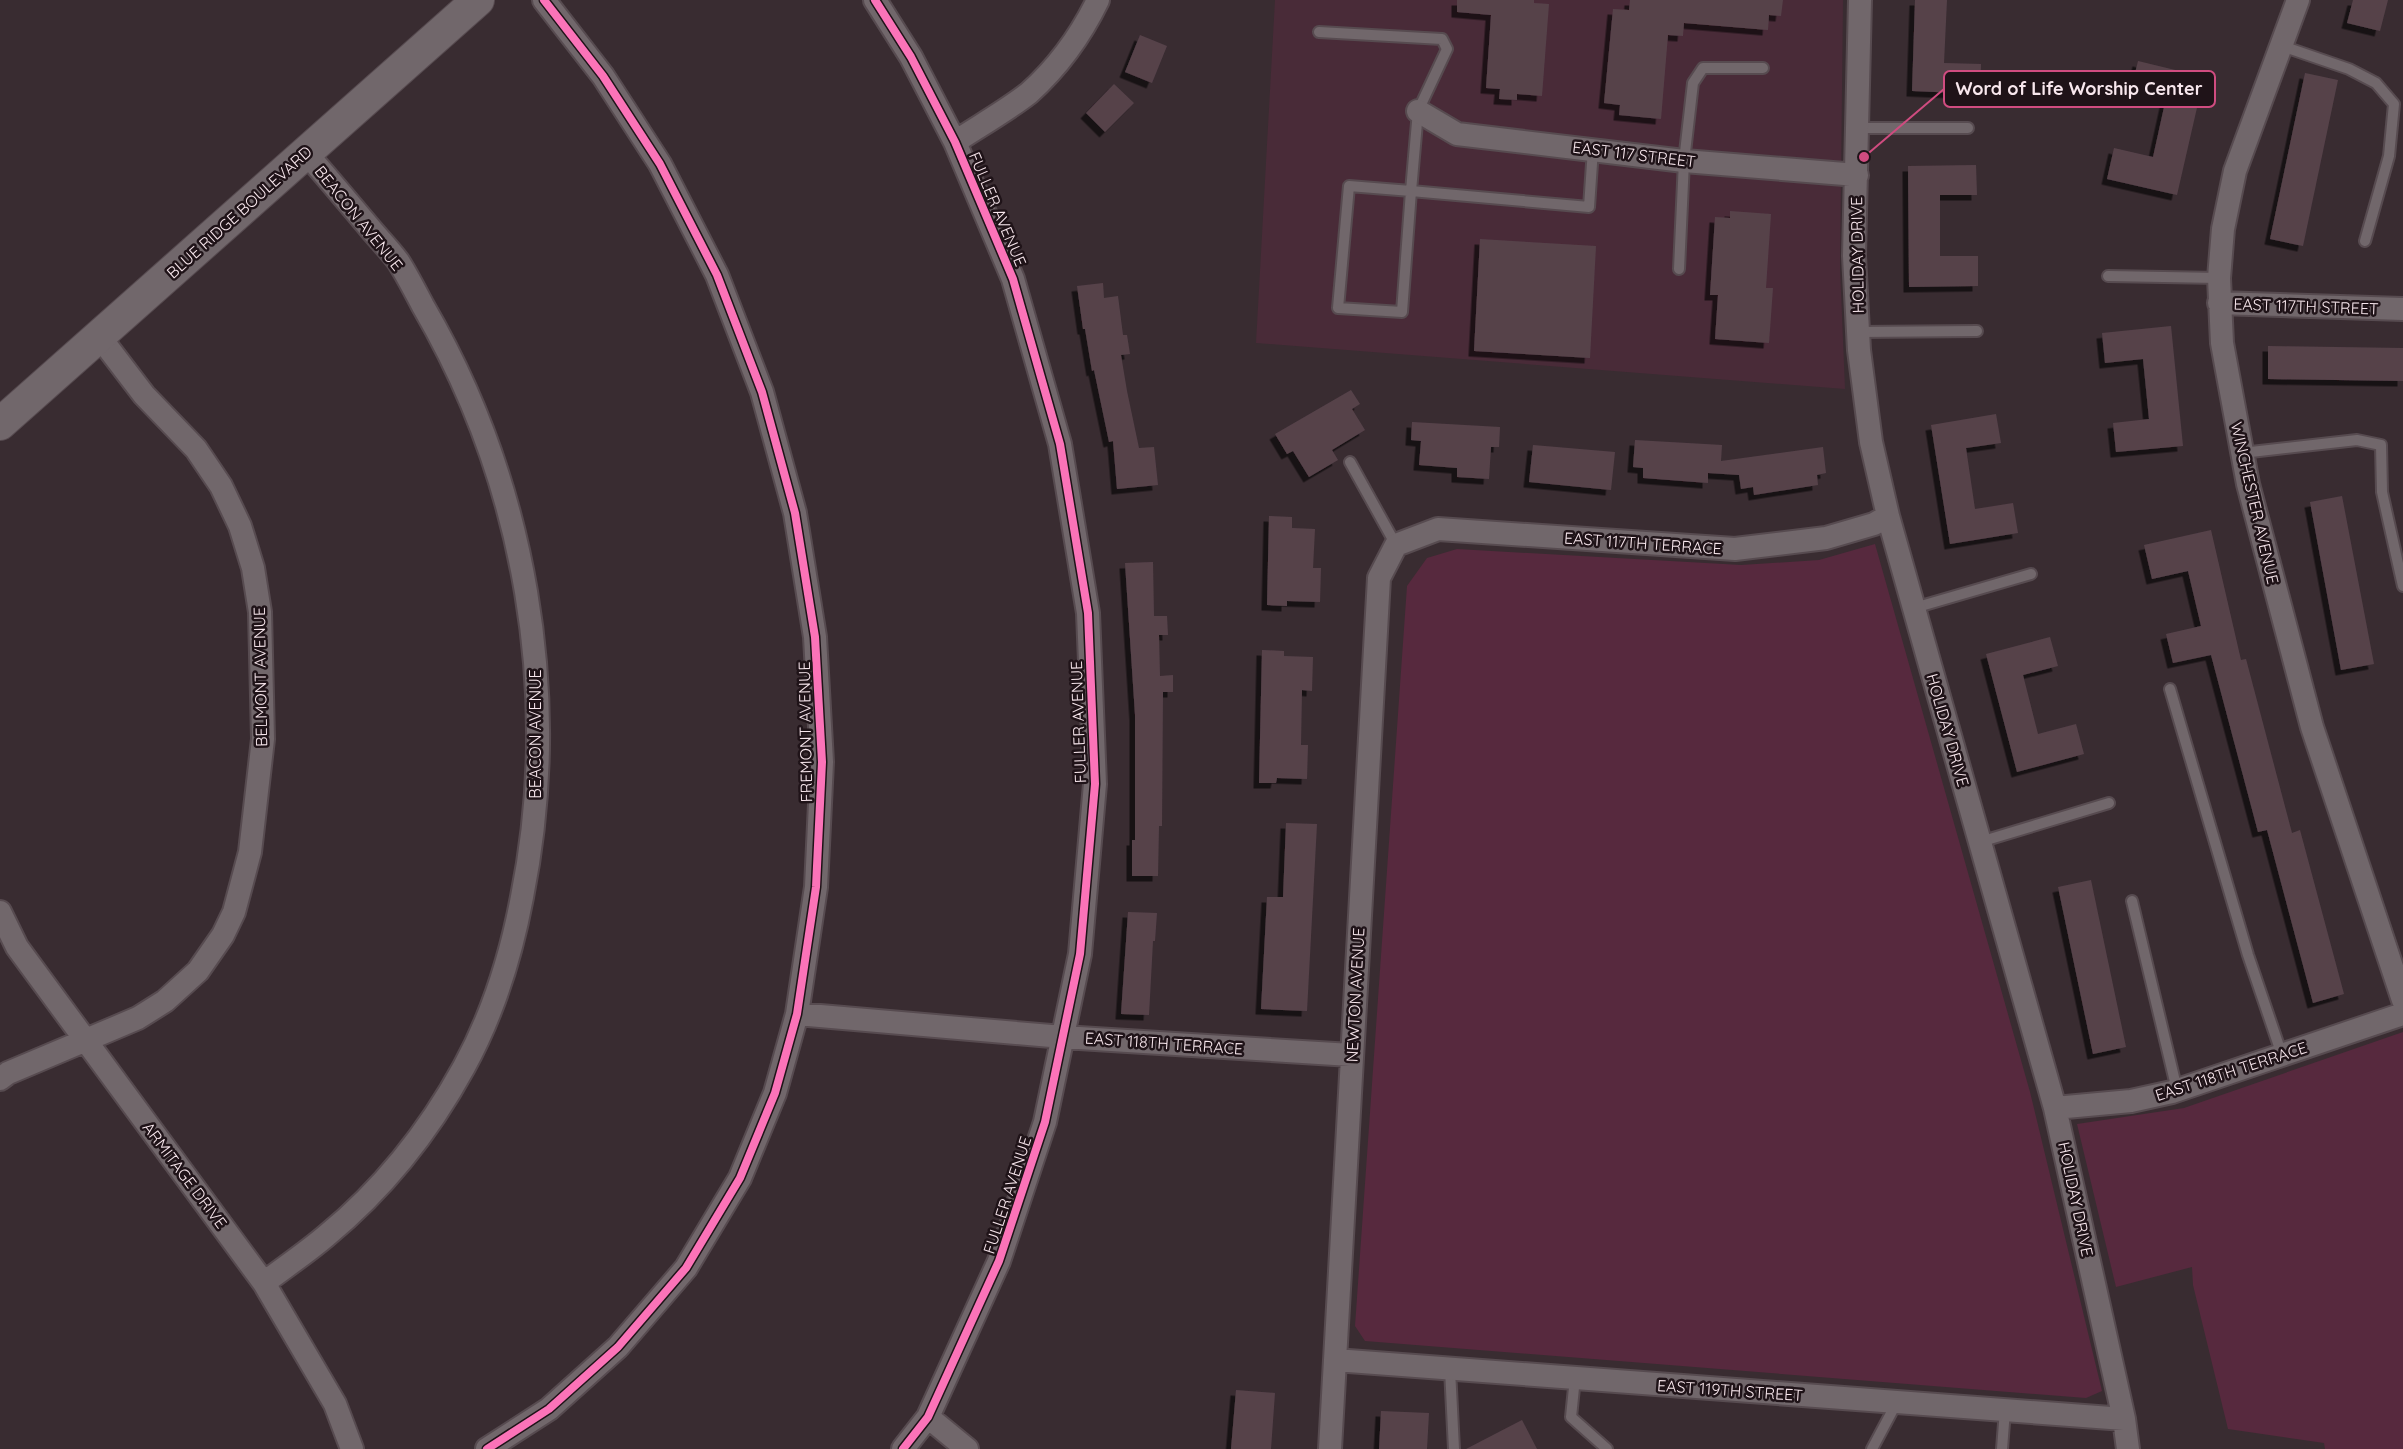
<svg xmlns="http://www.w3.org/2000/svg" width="2403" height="1449" viewBox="0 0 2403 1449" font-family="Quicksand,sans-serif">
<defs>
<filter id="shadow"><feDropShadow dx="-5.5" dy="5.5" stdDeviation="0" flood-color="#0009"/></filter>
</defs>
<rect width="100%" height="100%" fill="#392c31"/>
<path fill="#492b38" d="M1275,0H1843L1840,268L1845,389L1256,343Z"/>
<path fill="#57293e" d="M1875,544L2030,1092L2102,1391L2086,1398L1365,1341L1355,1326L1407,586L1427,558L1457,549L1741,565L1819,560Z
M2403,1032V1449H2325L2324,1443L2228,1429L2193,1285L2192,1267L2116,1287L2077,1124L2184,1108Z"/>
<path fill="#56424a" filter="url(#shadow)" d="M1457,0H1534V3L1549,4L1542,96L1517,94V100L1499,99L1500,89L1486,88L1491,15L1457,12Z
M1630,0H1783L1781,16L1769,15L1768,30L1684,23L1683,36L1668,35L1661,119L1619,115L1620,105L1604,103L1613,9L1629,10Z
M1915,0H1947L1944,63L1981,64L1980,94L1912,91Z
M2353,0H2388L2380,31L2347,23Z
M1140,35L1167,46L1152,83L1125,72Z
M2138,61L2204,77L2177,195L2107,179L2114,148L2153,157L2166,98L2131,90Z
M2305,73L2338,80L2303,246L2270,239Z
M1114,84L1134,103L1105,132L1086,113Z
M1976,165L1977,195H1940V256H1978V286L1909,287L1908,166Z
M1730,211L1771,214L1766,288H1773L1769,343L1715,339L1718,295H1710L1715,217L1730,218Z
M1480,239L1596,246L1590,358L1474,351Z
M1103,283L1104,298L1118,296L1123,335H1127L1130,354L1121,355L1127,391L1139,448L1154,447L1158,485L1117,489L1113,441L1109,442L1094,370L1092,371L1085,329H1083L1077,286Z
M2171,326L2183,446L2116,452L2113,423L2149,419L2143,359L2105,363L2102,333Z
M2268,346L2403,348V381L2268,379Z
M1351,390L1360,404L1352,409L1365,430L1332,450L1338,460L1309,477L1293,451L1287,454L1275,434Z
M1996,414L2001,443L1966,448L1975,509L2013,503L2018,533L1950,544L1931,425Z
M1412,422L1500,427L1499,447H1491L1489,479L1457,477V468L1419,465L1421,441L1411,440Z
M1635,440L1722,445L1721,461L1823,447L1826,473L1817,475L1818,485L1754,495L1753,487L1741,489L1739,475L1708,473V483L1643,478V468L1633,467Z
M1533,445L1615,452L1611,490L1529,482Z
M2342,496L2374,664L2341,670L2310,502Z
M1269,516L1292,517V528L1315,529L1313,568H1321L1320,602L1287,601V606L1267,605Z
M2211,530L2241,660L2246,659L2292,833L2300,830L2344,994L2313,1003L2267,830L2258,832L2211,655L2173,663L2166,634L2201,626L2188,571L2152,579L2144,545Z
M1153,562L1154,616H1167L1168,635H1159L1160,676L1173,675V692H1163L1162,826H1159L1158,876H1132V840H1135V715L1125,563Z
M2050,637L2058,666L2023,675L2038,734L2076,724L2084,754L2017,772L1986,654Z
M1262,650L1284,651V656L1313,657L1312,691L1302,690L1301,745H1308L1307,779L1277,778L1276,783H1259Z
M1286,823L1317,824L1307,1011L1261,1009L1267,897H1283Z
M2091,880L2126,1047L2093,1054L2058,887Z
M1128,912L1157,913L1155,941H1153L1149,1015L1121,1014Z
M1236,1390L1275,1393L1271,1449H1231Z
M1381,1411L1429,1413L1427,1449H1379Z
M1522,1420L1537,1449H1466Z"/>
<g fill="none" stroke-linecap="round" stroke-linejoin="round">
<g stroke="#574b50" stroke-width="14">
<path id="service" d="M1319,32L1442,39L1447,49L1418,111L1411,191L1589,207L1593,149
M2282,46L2349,69L2376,83L2394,104L2389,156L2365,241
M1858,128H1968
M1349,186L1411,191L1402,312L1338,308Z
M1679,269L1684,161L1693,83L1703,68H1763
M2108,276L2219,278
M1858,332L1977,331
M2242,453L2357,440L2381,445L2382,492L2403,586
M1350,462L1396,545
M1914,608L2031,574
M2170,689L2248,955L2282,1055
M1980,842L2109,803
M2132,901L2177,1090
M1450,1369L1454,1449
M1575,1378L1571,1417L1607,1449
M1872,1449L1897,1402
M2002,1449L2005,1410"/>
</g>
<g stroke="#574b50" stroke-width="26">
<path id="minor" d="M875,0L911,57L955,142L1013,279L1060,444L1088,613L1095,784L1080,954L1045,1122L999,1261L928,1417L903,1449
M1860,0L1854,256L1859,350L1871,442L1888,516L2055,1108L2124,1419L2128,1449
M2298,0L2235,171L2223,229L2219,278L2222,343L2248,484L2312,727L2403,1000
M1418,111L1457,134L1684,161L1857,175
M955,142C979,126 1006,111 1029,93C1058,67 1081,35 1098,0
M2219,303L2403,309
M0,912L17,947L264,1283L335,1404L352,1449
M797,1014L1063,1037L1351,1055
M0,1079L8,1073L138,1018L165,1001L198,971L223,935L234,912L250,852L263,739L260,612L253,568L240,526L221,486L196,449L144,395L99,336
M2055,1108L2131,1101L2172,1092L2403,1014
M264,1283C285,1267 306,1253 326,1236C382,1190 429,1131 464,1067C493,1014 511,956 522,897C562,696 526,483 423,306C415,291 407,275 398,261C389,249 378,238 369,227C348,202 327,177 306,153
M1335,1360L2124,1419
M928,1417L967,1449
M487,1449L549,1409L618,1347L686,1268L740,1178L775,1093L797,1014L816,887L822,762L815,637L795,513L762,392L717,275L660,164L603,76L544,0
M1330,1449L1379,578L1396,545L1438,529L1735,549L1826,538L1874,524L1888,516"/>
</g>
<g stroke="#574b50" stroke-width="34">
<path id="secondary" d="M0,424L478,0"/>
</g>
<use href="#service" stroke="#71676b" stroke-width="10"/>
<use href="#minor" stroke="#71676b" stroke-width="22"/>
<use href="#secondary" stroke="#71676b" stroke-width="32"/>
<g stroke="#1f1318" stroke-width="11">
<path id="cycleway" d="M875,0L911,57L955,142L1013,279L1060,444L1088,613L1095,784L1080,954L1045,1122L999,1261L928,1417L903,1449
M487,1449L549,1409L618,1347L686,1268L740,1178L775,1093L797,1014L816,887L822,762L815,637L795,513L762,392L717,275L660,164L603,76L544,0"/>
</g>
<use href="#cycleway" stroke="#fb73b8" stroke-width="8"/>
</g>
<g text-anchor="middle" stroke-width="5" stroke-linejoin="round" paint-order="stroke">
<g font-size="16" fill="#f8e7ed" stroke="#1f1318">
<text transform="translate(1634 154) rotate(7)" y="6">EAST 117 STREET</text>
<text transform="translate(998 209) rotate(67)" y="6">FULLER AVENUE</text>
<text transform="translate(239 212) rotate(-42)" y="6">BLUE RIDGE BOULEVARD</text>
<text transform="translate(359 218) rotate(51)" y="6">BEACON AVENUE</text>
<text transform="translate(1857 255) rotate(-91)" y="6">HOLIDAY DRIVE</text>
<text transform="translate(2306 306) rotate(2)" y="6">EAST 117TH STREET</text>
<text transform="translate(2255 503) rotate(77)" y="6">WINCHESTER AVENUE</text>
<text transform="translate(1643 543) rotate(4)" y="6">EAST 117TH TERRACE</text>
<text transform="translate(260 677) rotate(-91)" y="6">BELMONT AVENUE</text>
<text transform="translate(1078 722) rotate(-92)" y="6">FULLER AVENUE</text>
<text transform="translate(1948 730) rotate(74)" y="6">HOLIDAY DRIVE</text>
<text transform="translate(805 732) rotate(-91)" y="6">FREMONT AVENUE</text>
<text transform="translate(535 734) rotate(-90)" y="6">BEACON AVENUE</text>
<text transform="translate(1355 995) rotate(-87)" y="6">NEWTON AVENUE</text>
<text transform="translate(1164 1043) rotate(4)" y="6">EAST 118TH TERRACE</text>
<text transform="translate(2231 1071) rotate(-18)" y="6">EAST 118TH TERRACE</text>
<text transform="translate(185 1175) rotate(53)" y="6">ARMITAGE DRIVE</text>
<text transform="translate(1007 1195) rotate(-72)" y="6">FULLER AVENUE</text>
<text transform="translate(2076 1199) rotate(78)" y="6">HOLIDAY DRIVE</text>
<text transform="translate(1730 1390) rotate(4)" y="6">EAST 119TH STREET</text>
</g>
</g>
<path fill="none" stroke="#d04c80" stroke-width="2" d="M1864 157L1944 89"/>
<circle fill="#d04c80" stroke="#1f1318" stroke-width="2" cx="1864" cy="157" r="6"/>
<rect fill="#1f1318" stroke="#d04c80" stroke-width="2" x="1944" y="71" width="271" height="36" rx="6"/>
<g font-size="18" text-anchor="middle" font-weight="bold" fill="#f8e7ed">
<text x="2079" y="95">Word of Life Worship Center</text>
</g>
</svg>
